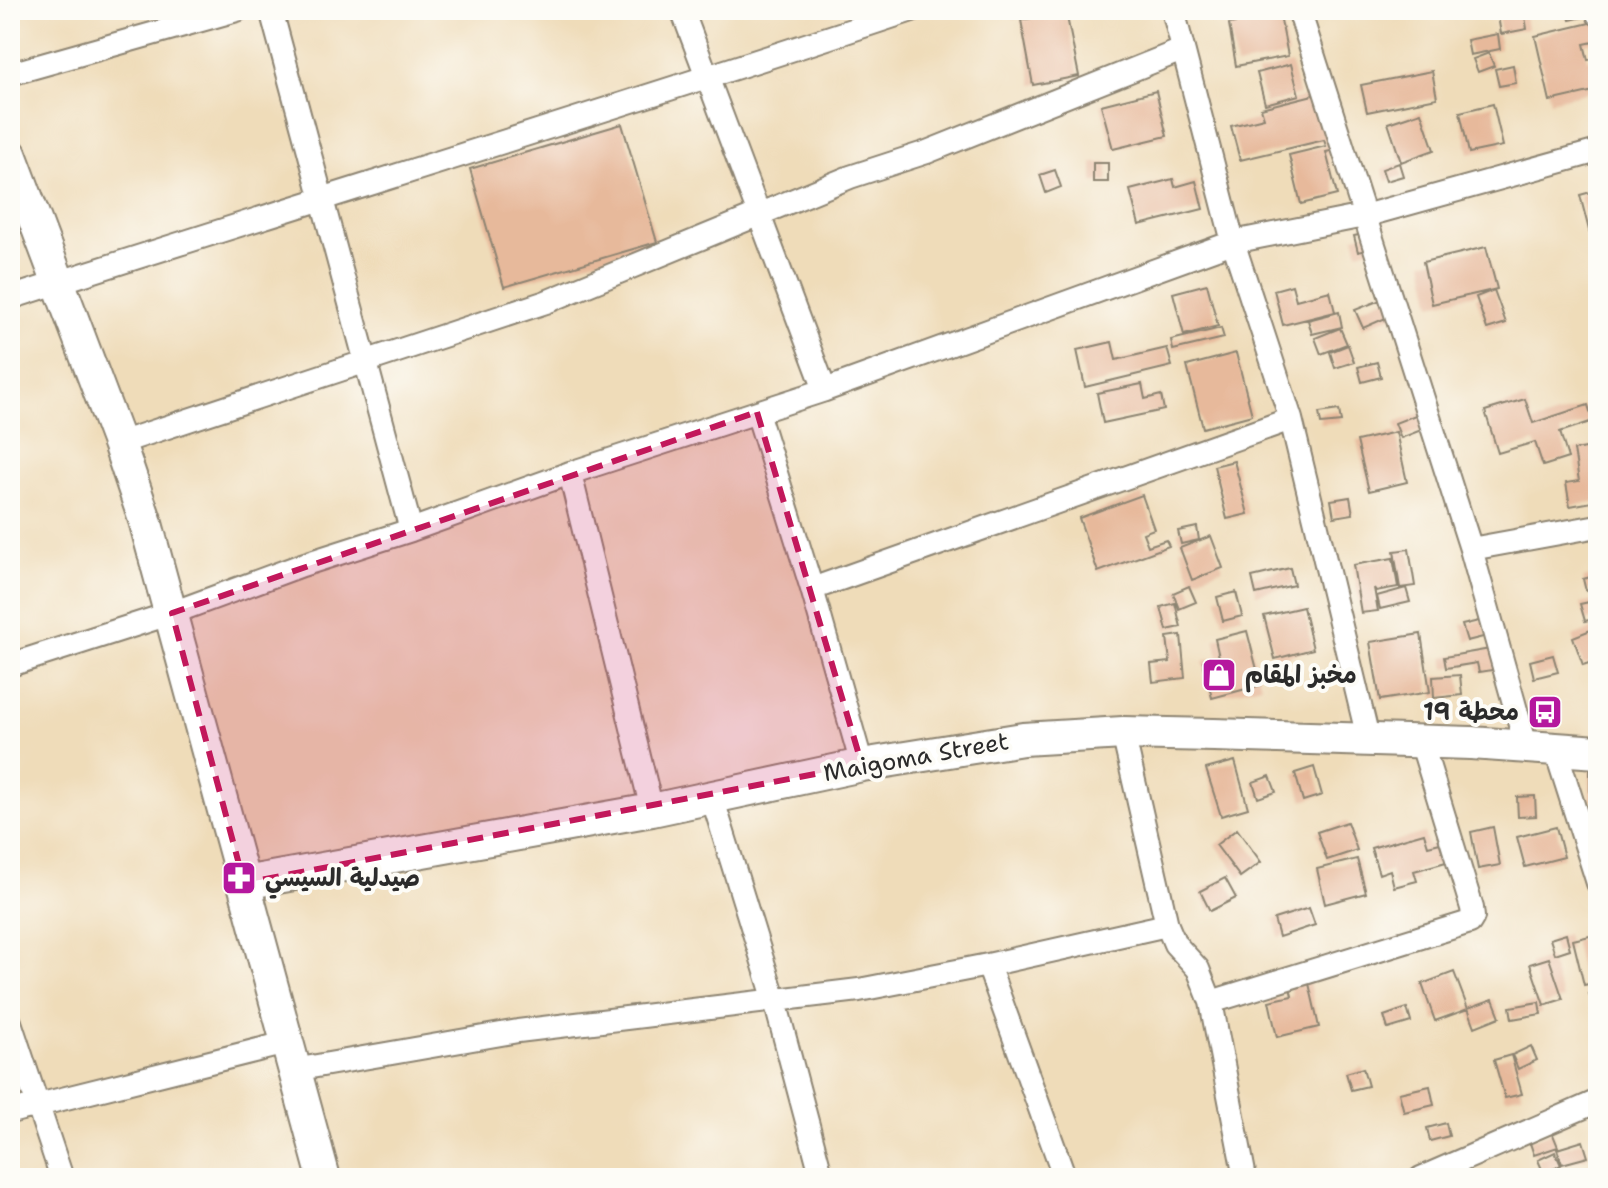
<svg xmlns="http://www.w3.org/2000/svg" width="1608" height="1188" viewBox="0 0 1608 1188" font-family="'Shantell Sans','Playpen Sans Arabic',sans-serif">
<rect width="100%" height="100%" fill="#fdfcf7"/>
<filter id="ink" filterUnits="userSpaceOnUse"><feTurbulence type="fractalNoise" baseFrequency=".0125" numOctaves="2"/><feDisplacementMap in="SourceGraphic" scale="16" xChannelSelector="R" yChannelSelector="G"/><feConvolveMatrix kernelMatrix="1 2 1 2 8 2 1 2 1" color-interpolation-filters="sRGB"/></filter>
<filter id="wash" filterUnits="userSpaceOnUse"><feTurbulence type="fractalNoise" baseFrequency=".006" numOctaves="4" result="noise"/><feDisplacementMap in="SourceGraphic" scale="32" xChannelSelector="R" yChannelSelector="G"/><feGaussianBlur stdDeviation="1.8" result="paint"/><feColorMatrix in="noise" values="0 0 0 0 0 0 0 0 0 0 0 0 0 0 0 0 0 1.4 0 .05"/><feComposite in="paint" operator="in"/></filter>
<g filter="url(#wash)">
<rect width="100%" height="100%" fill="#efdcb9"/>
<g id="blocks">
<path fill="#e7b99b" d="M1011,10H1045V11L1013,19Z
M1212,10H1239L1215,19Z
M1497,10H1524L1527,29L1501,34Z
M1567,10H1595L1596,14L1570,20Z
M1066,12L1079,76L1033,85L1021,20Z
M1280,15L1288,56L1236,66L1229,24Z
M1598,21V41L1584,44L1588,60L1598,58V90L1550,101L1535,36Z
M1498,34L1500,49L1470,55L1467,40Z
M1489,53L1494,66L1478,72L1473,59Z
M1291,64L1299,95L1265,104L1257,73Z
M1513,65L1516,83L1499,86L1495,69Z
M1432,71L1437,98L1367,112L1361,85Z
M1156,91L1167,136L1113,149L1101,105Z
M1329,91L1343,148L1326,152L1337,195L1301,204L1289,155L1326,146L1324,140L1240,160L1231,126L1264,118L1261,108Z
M1493,104L1503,146L1469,153L1460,112Z
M1421,112L1434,150L1401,162L1388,123Z
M622,124L657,242L504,287L470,169Z
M1093,163H1108V182H1093Z
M1399,163L1403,176L1386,181L1382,169Z
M1055,170L1061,187L1046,193L1040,175Z
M1173,179L1175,187L1196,181L1203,209L1139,225L1130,190Z
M1598,190V240L1592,242L1580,195Z
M1372,232L1376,247L1358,252L1354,236Z
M1486,247L1497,289L1432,304L1423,262Z
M1207,284L1218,326L1184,335L1173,293Z
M1292,285L1296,300L1330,291L1335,312L1283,325L1274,290Z
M1494,290L1506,323L1487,329L1476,297Z
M1388,297L1395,314L1363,328L1355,310Z
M1339,312L1342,327L1312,334L1308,320Z
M1221,328L1224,338L1173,350L1171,340Z
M1340,328L1347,344L1321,354L1315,338Z
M1112,342L1116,360L1167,348L1172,366L1085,387L1077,350Z
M1348,345L1354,362L1335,368L1330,352Z
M1236,353L1252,415L1203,428L1187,366Z
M1377,362L1381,377L1362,382L1358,367Z
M1142,384L1145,399L1161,395L1164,410L1103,423L1097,393Z
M1525,399L1533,423L1588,405L1593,421L1560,432L1568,458L1543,466L1535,442L1498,453L1485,411Z
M1339,410L1341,422L1321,424L1319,413Z
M1423,412L1429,427L1401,438L1395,423Z
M1396,432L1407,482L1369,491L1357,441Z
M1598,446V501L1570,506L1566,483L1579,481L1574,450Z
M1234,461L1248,514L1227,519L1214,466Z
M1142,495L1154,529L1143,533L1148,546L1166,540L1169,546L1098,572L1079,518Z
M1350,497L1353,514L1334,517L1331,500Z
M1197,527L1199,540L1181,544L1178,531Z
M1211,536L1223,568L1192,580L1180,548Z
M1409,549L1415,586L1400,588L1394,551Z
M1393,558L1398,587L1376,591L1374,588L1378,611L1361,613L1353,565Z
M1290,568L1294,585L1256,594L1252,577Z
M1598,575V588L1586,591L1583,579Z
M1189,586L1196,602L1179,609L1173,593Z
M1406,588L1410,602L1380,609L1377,596Z
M1236,592L1242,616L1223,621L1217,597Z
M1598,600V618L1585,621L1580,604Z
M1175,603L1181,627L1167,630L1161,607Z
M1303,607L1313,649L1275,659L1264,616Z
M1483,620L1487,636L1467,641L1462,625Z
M1598,627V660L1583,665L1573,637Z
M1247,631L1261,685L1212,698L1203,661L1219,657L1215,639Z
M1421,634L1430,692L1380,700L1370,642Z
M1181,635L1185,678L1153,682L1151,664L1170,662L1167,637Z
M1502,647L1505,668L1479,672L1477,663L1446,668L1444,657Z
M1553,655L1558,672L1534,678L1530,661Z
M1460,675L1462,695L1434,698L1433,677Z
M1235,761L1248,808L1221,816L1206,769Z
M1314,767L1322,795L1303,801L1295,773Z
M1590,770L1598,771V801H1590Z
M1270,776L1276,792L1258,798L1253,782Z
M1535,796L1536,816L1518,817L1517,797Z
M1347,822L1357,850L1327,860L1317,832Z
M1493,827L1500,865L1478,869L1471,832Z
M1556,827L1564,857L1525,867L1517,837Z
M1237,829L1261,862L1240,877L1216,845Z
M1424,833L1428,846L1448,841L1453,860L1414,871L1417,881L1394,887L1390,870L1379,874L1371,848Z
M1357,859L1366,893L1325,904L1317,869Z
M1225,878L1236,898L1210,911L1200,891Z
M1309,908L1315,925L1279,937L1274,919Z
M1566,934L1570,949L1555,954L1550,939Z
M1598,934V982L1584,985L1573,940Z
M1549,958L1563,999L1544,1005L1530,964Z
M1454,972L1468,1009L1435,1021L1422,984Z
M1308,979L1319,1027L1277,1037L1269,1001L1292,996L1289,983Z
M1598,989V1012L1589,994Z
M1493,999L1500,1017L1475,1027L1468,1008Z
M1539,1002L1541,1014L1512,1019L1510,1007Z
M1407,1008L1411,1022L1388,1029L1384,1016Z
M1531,1046L1537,1060L1518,1069L1512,1055Z
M1511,1055L1522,1094L1505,1098L1494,1060Z
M1363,1068L1368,1086L1351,1090L1346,1073Z
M1430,1086L1434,1105L1404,1112L1399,1093Z
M1446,1123L1449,1136L1430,1141L1427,1128Z
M1552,1132L1558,1147L1534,1155L1529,1140Z
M1583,1141L1588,1157L1562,1164L1557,1149Z
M1555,1152L1561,1165L1544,1174L1538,1160Z"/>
</g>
</g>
<g filter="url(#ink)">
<use href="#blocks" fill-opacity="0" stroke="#8d8472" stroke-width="2"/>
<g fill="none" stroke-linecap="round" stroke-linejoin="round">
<g stroke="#8d8472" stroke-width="26">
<path id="street" d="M271,10L411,530
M682,10L825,390
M1173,10L1233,242L1291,419L1369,742
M1299,10L1471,549L1526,746
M1597,10L1598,14
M10,74L237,10
M10,298C310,201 613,110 912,10
M757,412L812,589L862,765
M119,443L546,302L850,177L927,152L1182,50
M570,473L652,810
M1471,549L1598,526
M812,589L1291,419
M10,665L172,613L302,565L411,530L570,473L825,390L1233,242L1364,216L1598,151
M1123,733L1167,925L1175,944L1198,969L1211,1002L1245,1178
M1555,748L1598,883
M712,797L775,1001L822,1178
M988,965L1065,1178
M1211,1002L1470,922L1473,917L1472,908L1421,741
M10,1022L62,1178
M294,1070L518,1031L859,990L988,965L1167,925
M10,1112L286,1043
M1421,1178L1598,1101"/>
</g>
<g stroke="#8d8472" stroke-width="36">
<path id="secondary" d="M10,154L119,443L145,520L324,1178
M244,883L652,810L862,765L1023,739L1123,733L1214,735L1471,743L1598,752"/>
</g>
<use href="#street" stroke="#fff" stroke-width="22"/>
<use href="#secondary" stroke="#fff" stroke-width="32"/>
</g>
</g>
<path fill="#c2185b" fill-opacity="0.2" stroke="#c2185b" stroke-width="6" stroke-dasharray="16 10" stroke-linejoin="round" d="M757,412L862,765L244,883L172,613Z"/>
<defs>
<g id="shop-square" transform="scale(1.8)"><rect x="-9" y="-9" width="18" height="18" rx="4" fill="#b5179e" stroke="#fdfcf7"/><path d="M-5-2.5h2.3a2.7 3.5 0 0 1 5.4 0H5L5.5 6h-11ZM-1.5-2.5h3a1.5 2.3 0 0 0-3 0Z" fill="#fff"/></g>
<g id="bus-square" transform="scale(1.8)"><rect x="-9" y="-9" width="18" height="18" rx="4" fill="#b5179e" stroke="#fdfcf7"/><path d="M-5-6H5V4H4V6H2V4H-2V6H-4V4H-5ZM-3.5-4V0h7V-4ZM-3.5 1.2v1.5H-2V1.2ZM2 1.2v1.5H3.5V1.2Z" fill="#fff"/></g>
<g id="pharmacy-square" transform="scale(1.8)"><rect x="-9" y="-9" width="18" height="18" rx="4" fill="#b5179e" stroke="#fdfcf7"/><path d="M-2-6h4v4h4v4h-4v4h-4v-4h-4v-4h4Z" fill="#fff"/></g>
</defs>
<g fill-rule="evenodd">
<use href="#shop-square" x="1219" y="675"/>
<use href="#bus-square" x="1545" y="712"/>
<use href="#pharmacy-square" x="239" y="878"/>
</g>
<g text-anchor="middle" stroke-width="8" stroke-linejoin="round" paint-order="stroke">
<g font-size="24" font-weight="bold" fill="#2b2b2b" stroke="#fdfcf7" text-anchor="start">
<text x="1245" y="683">مخبز المقام</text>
<text x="1519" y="720" text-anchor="end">محطة 19</text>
<text x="265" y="886">صيدلية السيسي</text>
</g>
<g font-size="24" fill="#2b2b2b" stroke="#fdfcf7">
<text transform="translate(916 757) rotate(-10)" y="8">Maigoma Street</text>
</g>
</g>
<rect width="1608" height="1188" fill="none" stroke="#fdfcf7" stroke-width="40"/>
</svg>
